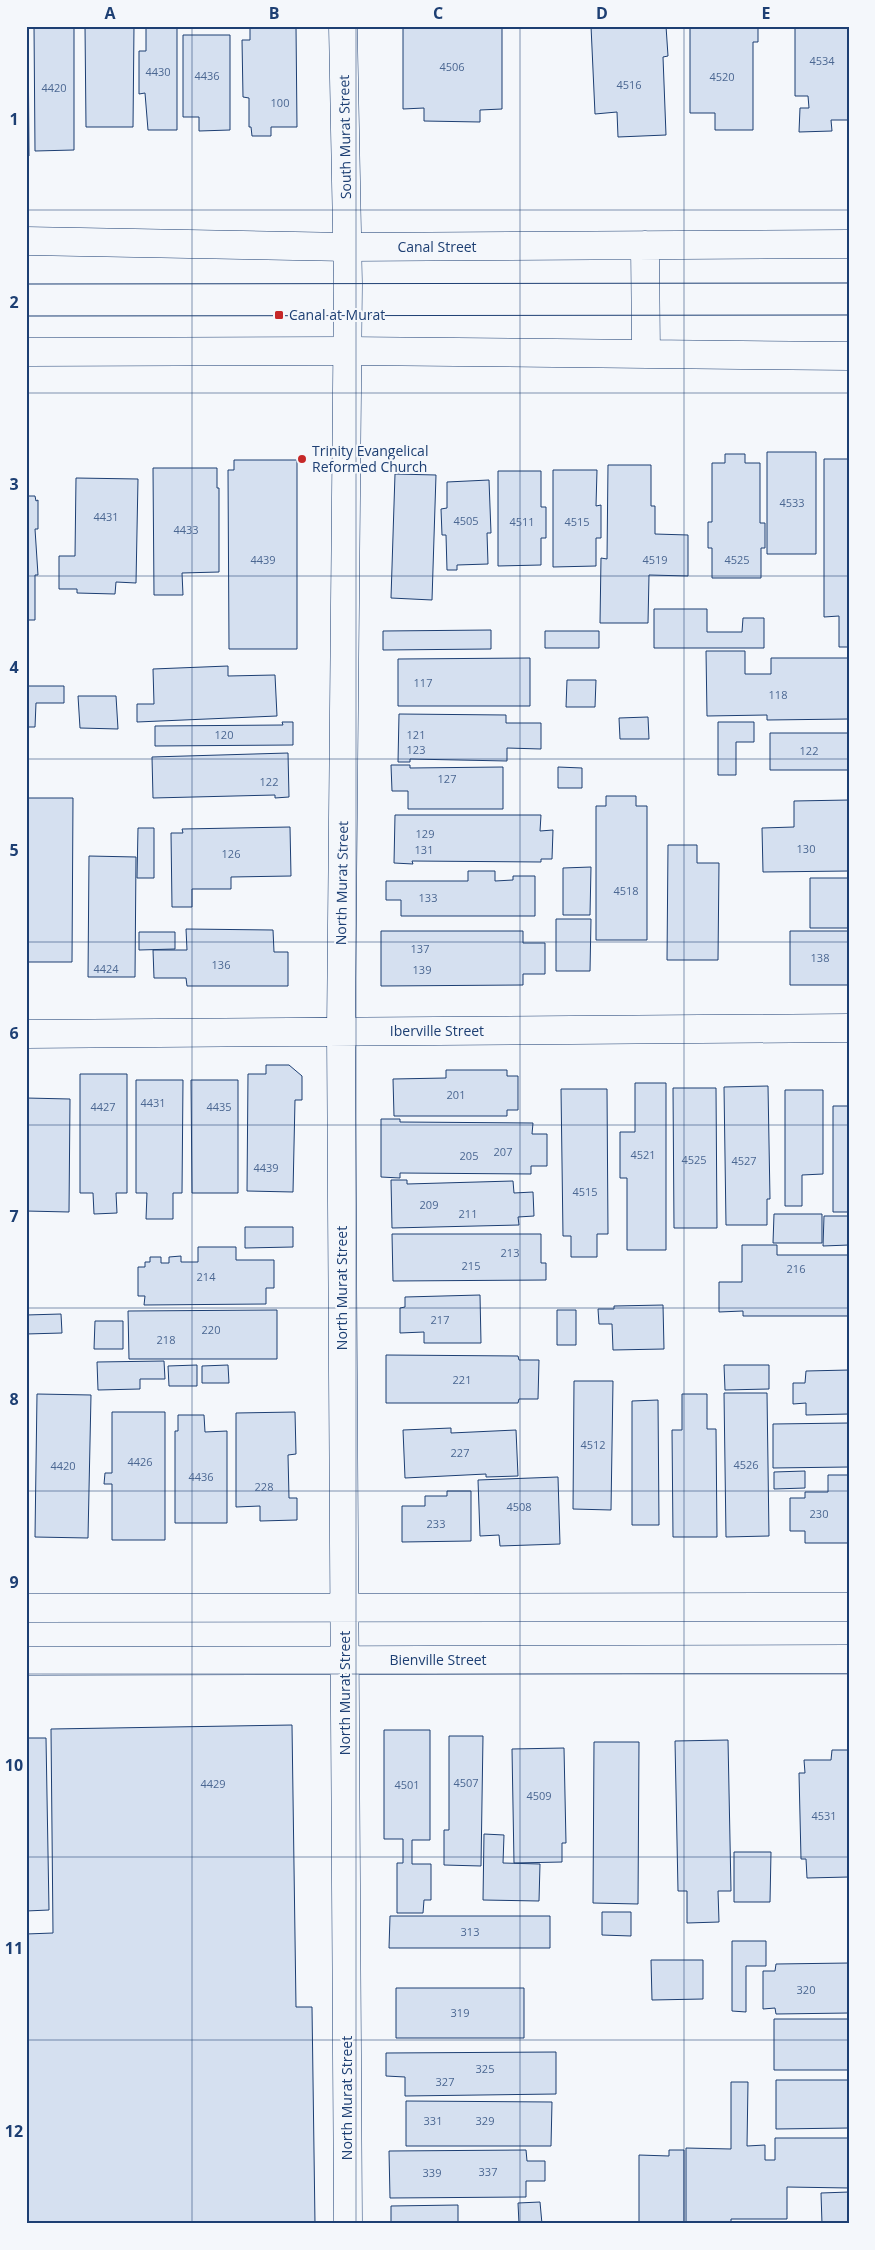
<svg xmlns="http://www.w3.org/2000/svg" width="875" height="2250" viewBox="0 0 875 2250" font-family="'Open Sans',sans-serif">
<rect width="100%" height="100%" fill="#f4f7fb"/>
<path fill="#d5e0f0" stroke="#1d3f73" d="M26,26H28L29,156H26Z
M34,26H74V150L35,151Z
M85,26H134L133,127H86Z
M146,26H177V130H148L145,93L139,94V51H146Z
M250,26H296L297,127H271V136H252L251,127H249V98L243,97L242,40H250Z
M403,26H502V109L480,110V122L424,121V108L403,109Z
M591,26H666L668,56L663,57L666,135L618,137L617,112L595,114Z
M690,26H758V42H753V130H715V113H690Z
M795,26H849V120H831L832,131L799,132L800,108H809L808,96H795Z
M183,35H230V130L199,131V117H183Z
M767,452H816V554H767Z
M725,454H745V463H760V523H765V548H761V578H712V548H708V522H712V463H725Z
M824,459H849V647H839V616L824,617Z
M234,460H297V649H229L228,470H234Z
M608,465H651V506H655V534L688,535V576L649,575L648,623H600L601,558L607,559Z
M153,468H217V488H219V572L182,573L183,595H154Z
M553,470H597L596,506L601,505V538H596V566L553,567Z
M498,471H541V507H546V538H541V565L498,566Z
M395,474L436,475L432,600L391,598Z
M76,478L138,479L136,583L116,582L115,594L77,593V589H59V556H75Z
M26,479L28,496H35L36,501L38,500V529H35L38,575H35V620H26Z
M489,480L491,533H487L488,564L457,565V570H447L446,535H442L441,509L447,508V482Z
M654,609H707V632H742L743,618H764V648H654Z
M491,630V649L383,650V631Z
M545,631H599V648H545Z
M706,651H745V674H771V658H849V719L767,720V715L707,716Z
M530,658V706H398V659Z
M228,666V676L275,675L277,716L137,722V704H154L153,669Z
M567,680H596L595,707H566Z
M26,686H64V703H36L35,727H26Z
M78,696H116L118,729L80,728Z
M399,714L506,715V723H541V749L507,748V761L410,759V762H398Z
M648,717L649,739H620L619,718Z
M282,722H293V745L155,746V726L283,725Z
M718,722H754V742H736V775H718Z
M770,733H849V770H770Z
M288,753L289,797L275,798V795L153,798L152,757Z
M391,765H410V768L503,767V809H408V791H392Z
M558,767L582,768V788H558Z
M606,796H636V806H647V940H596V806H606Z
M26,798H73L72,962H26Z
M849,800V871L763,872L762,828L794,827V801Z
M395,815H541L540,831L553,830L552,859H541V862L412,861L413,864L394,863Z
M290,827L291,876L231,877V889H192V907H172L171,833H183L182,829Z
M138,828H154V878H137Z
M668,845H697V863H719L718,960H667Z
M89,856L136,857L135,977H88Z
M591,867L590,915H563V868Z
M468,871H495V881L513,880V876H535V916H401V900H386V881H468Z
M810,878H849V928H810Z
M556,919H591L590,971H556Z
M186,929L273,930L274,952H288V986H187L186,978H154L153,950H187Z
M381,931H523V943H545V974H523V985L381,986Z
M790,931H849V985H790Z
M139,932H175V949L139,950Z
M266,1065H289L302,1076V1100H295L293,1192L247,1191L248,1074H266Z
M446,1070H507V1076H518V1110H507V1116H394L393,1079L446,1078Z
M80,1074H127V1193H116L117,1213L94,1214L93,1193H80Z
M136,1080H183L182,1193H173V1219H146L147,1193H136Z
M191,1080H238V1193H192Z
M635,1083H666V1250H627V1178H620V1132H635Z
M768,1086L770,1199H767V1225H726L724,1087Z
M673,1088H716L717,1228H674Z
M561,1089H607L608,1234H597V1257H571V1236H563Z
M785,1090H823V1174L802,1175V1206H785Z
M26,1098L70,1099L69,1212L26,1211Z
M833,1106H849V1212H833Z
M381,1119H400V1122L533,1123L532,1134H547V1166H531V1174L400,1173V1178L381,1177Z
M391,1180H407V1184L513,1181L514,1193L533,1192L534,1216L518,1217L519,1225L392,1228Z
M774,1214H822V1243H773Z
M824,1216H849V1245L823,1246Z
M245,1227H293V1247L245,1248Z
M392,1234H541V1263H546V1280L393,1281Z
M742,1245H777V1255H849V1316H743V1311L719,1312V1282H742Z
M198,1247H236V1260H274V1288H266V1304L144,1305L145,1296H138V1267H145V1262H150V1257H161V1263H169V1257L181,1256V1262H198Z
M480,1295L481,1343H424V1332L400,1333V1308L405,1307V1297Z
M663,1305L664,1349L613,1350L612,1324H599L598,1309H614V1306Z
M277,1310V1359H129L128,1311Z
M557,1310H576V1345H557Z
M61,1314L62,1333L26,1334V1315Z
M95,1321H123V1349H94Z
M386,1355L518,1356L519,1360H539L538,1399H519L518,1403H386Z
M164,1361L165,1379H140V1389L98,1390L97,1362Z
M197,1365V1386H169L168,1366Z
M228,1365L229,1383H202V1366Z
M724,1365H769V1389L725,1390Z
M849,1370V1414L806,1415V1403L793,1404V1383H805L806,1371Z
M574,1381H613L611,1510L573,1509Z
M724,1393H767L769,1536L726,1537Z
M37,1394L91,1395L88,1538L35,1537Z
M682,1394H707V1429H716L717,1537H673L672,1430H682Z
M658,1400L659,1525H632V1401Z
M112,1412H165V1540H112V1484H104L105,1473H112Z
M295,1412L296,1454L288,1455L289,1498H297V1520L260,1521V1506L236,1507V1413Z
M178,1415H204L205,1432L227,1431V1523H175V1431H178Z
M849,1423V1467L773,1468V1424Z
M451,1428V1433L516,1430L518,1476L486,1477V1474L405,1478L403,1430Z
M805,1471V1488L774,1489V1472Z
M828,1475H849V1543H805V1531H790V1498H805V1492H828Z
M558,1477L560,1544L500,1546L499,1535L480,1536L478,1480Z
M447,1491H471V1541L402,1542V1506H425V1496H447Z
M292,1725L296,2007H312L315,2224H26V1934L53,1933L51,1729Z
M384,1730H430V1840H412V1864H431V1900H424L423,1913H397V1863H403V1839H384Z
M449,1736H483L481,1866L444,1865V1830H449Z
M26,1738H46L49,1910L26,1911Z
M728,1740L731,1891H718L719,1922L687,1923V1891H678L675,1741Z
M594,1742H639L638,1904L593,1903Z
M564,1748L566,1843H562V1862L514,1863L512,1749Z
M832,1750H849V1877L807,1878L806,1859H801L799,1773H805L804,1760H831Z
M484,1834L504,1835L503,1863L540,1864L539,1901L483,1900Z
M734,1852H771L770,1902H734Z
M602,1912H631V1936L602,1935Z
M390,1916H550V1948H389Z
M732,1941H766V1966H746V2012L732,2011Z
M651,1960H703V1999L652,2000Z
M849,1963V2013L776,2014L775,2008L763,2009V1971H775L776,1964Z
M396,1988H524V2038H396Z
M774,2019H849V2070H774Z
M556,2052V2094L405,2096V2077L386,2076V2053Z
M776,2080H849V2128L776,2129Z
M731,2082H748L747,2146L765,2145V2160H775V2138H849V2188L787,2187V2219H731V2224H686V2148L731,2149Z
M406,2101L552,2102L551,2146H406Z
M526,2150L527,2161H545V2181H526V2197L390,2198L389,2151Z
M669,2150H684V2224H639V2155L669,2156Z
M849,2192V2224H822L821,2193Z
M540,2202L542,2224H519L518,2203Z
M458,2205V2224H391V2206Z"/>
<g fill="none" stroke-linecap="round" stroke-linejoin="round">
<g stroke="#1d3f73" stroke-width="29">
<path id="minor" d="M343,26L348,284L341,1032L348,2224
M26,1034L849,1028
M26,1608L849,1607
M26,1661L849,1659"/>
</g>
<g stroke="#1d3f73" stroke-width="29">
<path id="major" d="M26,241L348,247L849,244
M645,245L646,354
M26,352L348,351L849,356"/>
</g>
<use href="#minor" stroke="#f4f7fb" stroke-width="28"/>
<use href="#major" stroke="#f4f7fb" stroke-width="28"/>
<path stroke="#1d3f73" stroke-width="1" d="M26,284L849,283
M26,316L849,315"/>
</g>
<path fill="none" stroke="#1d3f73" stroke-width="1" stroke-opacity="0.55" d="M192,26V2224M356,26V2224M520,26V2224M684,26V2224M26,210H849M26,393H849M26,576H849M26,759H849M26,942H849M26,1125H849M26,1308H849M26,1491H849M26,1674H849M26,1857H849M26,2040H849"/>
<g fill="#c62828" stroke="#f4f7fb" stroke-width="2">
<rect x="274" y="310" width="10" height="10" rx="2.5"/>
<circle cx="302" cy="459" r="5"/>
</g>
<g text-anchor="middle" stroke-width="4" stroke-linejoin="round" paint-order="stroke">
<g font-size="11" fill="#4b6792">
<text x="822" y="65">4534</text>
<text x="452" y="71">4506</text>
<text x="158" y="76">4430</text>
<text x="207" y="80">4436</text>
<text x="722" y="81">4520</text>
<text x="629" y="89">4516</text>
<text x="54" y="92">4420</text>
<text x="280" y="107">100</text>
<text x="792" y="507">4533</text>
<text x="106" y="521">4431</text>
<text x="466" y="525">4505</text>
<text x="522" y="526">4511</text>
<text x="577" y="526">4515</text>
<text x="186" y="534">4433</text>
<text x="263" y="564">4439</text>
<text x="655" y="564">4519</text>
<text x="737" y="564">4525</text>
<text x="423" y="687">117</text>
<text x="778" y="699">118</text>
<text x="224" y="739">120</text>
<text x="416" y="739">121</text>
<text x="416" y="754">123</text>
<text x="809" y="755">122</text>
<text x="447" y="783">127</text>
<text x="269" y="786">122</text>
<text x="425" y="838">129</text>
<text x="806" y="853">130</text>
<text x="424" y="854">131</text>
<text x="231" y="858">126</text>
<text x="626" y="895">4518</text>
<text x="428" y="902">133</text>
<text x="420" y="953">137</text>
<text x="820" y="962">138</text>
<text x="221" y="969">136</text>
<text x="106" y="973">4424</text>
<text x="422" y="974">139</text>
<text x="456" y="1099">201</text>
<text x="153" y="1107">4431</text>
<text x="103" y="1111">4427</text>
<text x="219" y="1111">4435</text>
<text x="503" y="1156">207</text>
<text x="643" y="1159">4521</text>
<text x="469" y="1160">205</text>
<text x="694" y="1164">4525</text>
<text x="744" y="1165">4527</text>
<text x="266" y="1172">4439</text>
<text x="585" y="1196">4515</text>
<text x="429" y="1209">209</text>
<text x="468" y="1218">211</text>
<text x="510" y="1257">213</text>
<text x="471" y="1270">215</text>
<text x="796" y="1273">216</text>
<text x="206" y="1281">214</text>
<text x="440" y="1324">217</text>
<text x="211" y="1334">220</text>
<text x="166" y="1344">218</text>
<text x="462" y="1384">221</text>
<text x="593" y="1449">4512</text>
<text x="460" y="1457">227</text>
<text x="140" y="1466">4426</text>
<text x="746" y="1469">4526</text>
<text x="63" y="1470">4420</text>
<text x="201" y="1481">4436</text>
<text x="264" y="1491">228</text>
<text x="519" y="1511">4508</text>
<text x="819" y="1518">230</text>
<text x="436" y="1528">233</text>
<text x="466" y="1787">4507</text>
<text x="213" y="1788">4429</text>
<text x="407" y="1789">4501</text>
<text x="539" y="1800">4509</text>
<text x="824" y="1820">4531</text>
<text x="470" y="1936">313</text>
<text x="806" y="1994">320</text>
<text x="460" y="2017">319</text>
<text x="485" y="2073">325</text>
<text x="445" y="2086">327</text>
<text x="433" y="2125">331</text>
<text x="485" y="2125">329</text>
<text x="488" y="2176">337</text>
<text x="432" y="2177">339</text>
</g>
<g font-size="14" fill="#1d3f73" stroke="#f4f7fb">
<text transform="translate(345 137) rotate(-91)" y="5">South Murat Street</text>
<text x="437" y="252">Canal Street</text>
<text transform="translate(342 883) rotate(-89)" y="5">North Murat Street</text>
<text x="437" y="1036">Iberville Street</text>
<text transform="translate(342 1288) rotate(-90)" y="5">North Murat Street</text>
<text x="438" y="1665">Bienville Street</text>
<text transform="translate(345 1693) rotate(-90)" y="5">North Murat Street</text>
<text transform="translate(347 2098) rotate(-90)" y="5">North Murat Street</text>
</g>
<g font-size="14" fill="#1d3f73" stroke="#f4f7fb" text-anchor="start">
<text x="289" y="320">Canal at Murat</text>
<text x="312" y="456">Trinity Evangelical<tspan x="312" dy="16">Reformed Church</tspan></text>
</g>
</g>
<rect width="875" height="2250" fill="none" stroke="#f4f7fb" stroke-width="55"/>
<rect x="28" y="28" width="820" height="2194" fill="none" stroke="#1d3f73" stroke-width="2"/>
<g font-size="16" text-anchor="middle" font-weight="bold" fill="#1d3f73">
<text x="110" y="19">A</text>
<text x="274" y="19">B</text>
<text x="438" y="19">C</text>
<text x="602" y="19">D</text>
<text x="766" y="19">E</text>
<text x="14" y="125">1</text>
<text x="14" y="308">2</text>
<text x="14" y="490">3</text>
<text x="14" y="673">4</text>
<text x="14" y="856">5</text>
<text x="14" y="1039">6</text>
<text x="14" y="1222">7</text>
<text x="14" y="1405">8</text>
<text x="14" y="1588">9</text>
<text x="14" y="1771">10</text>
<text x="14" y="1954">11</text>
<text x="14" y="2137">12</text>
</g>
</svg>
